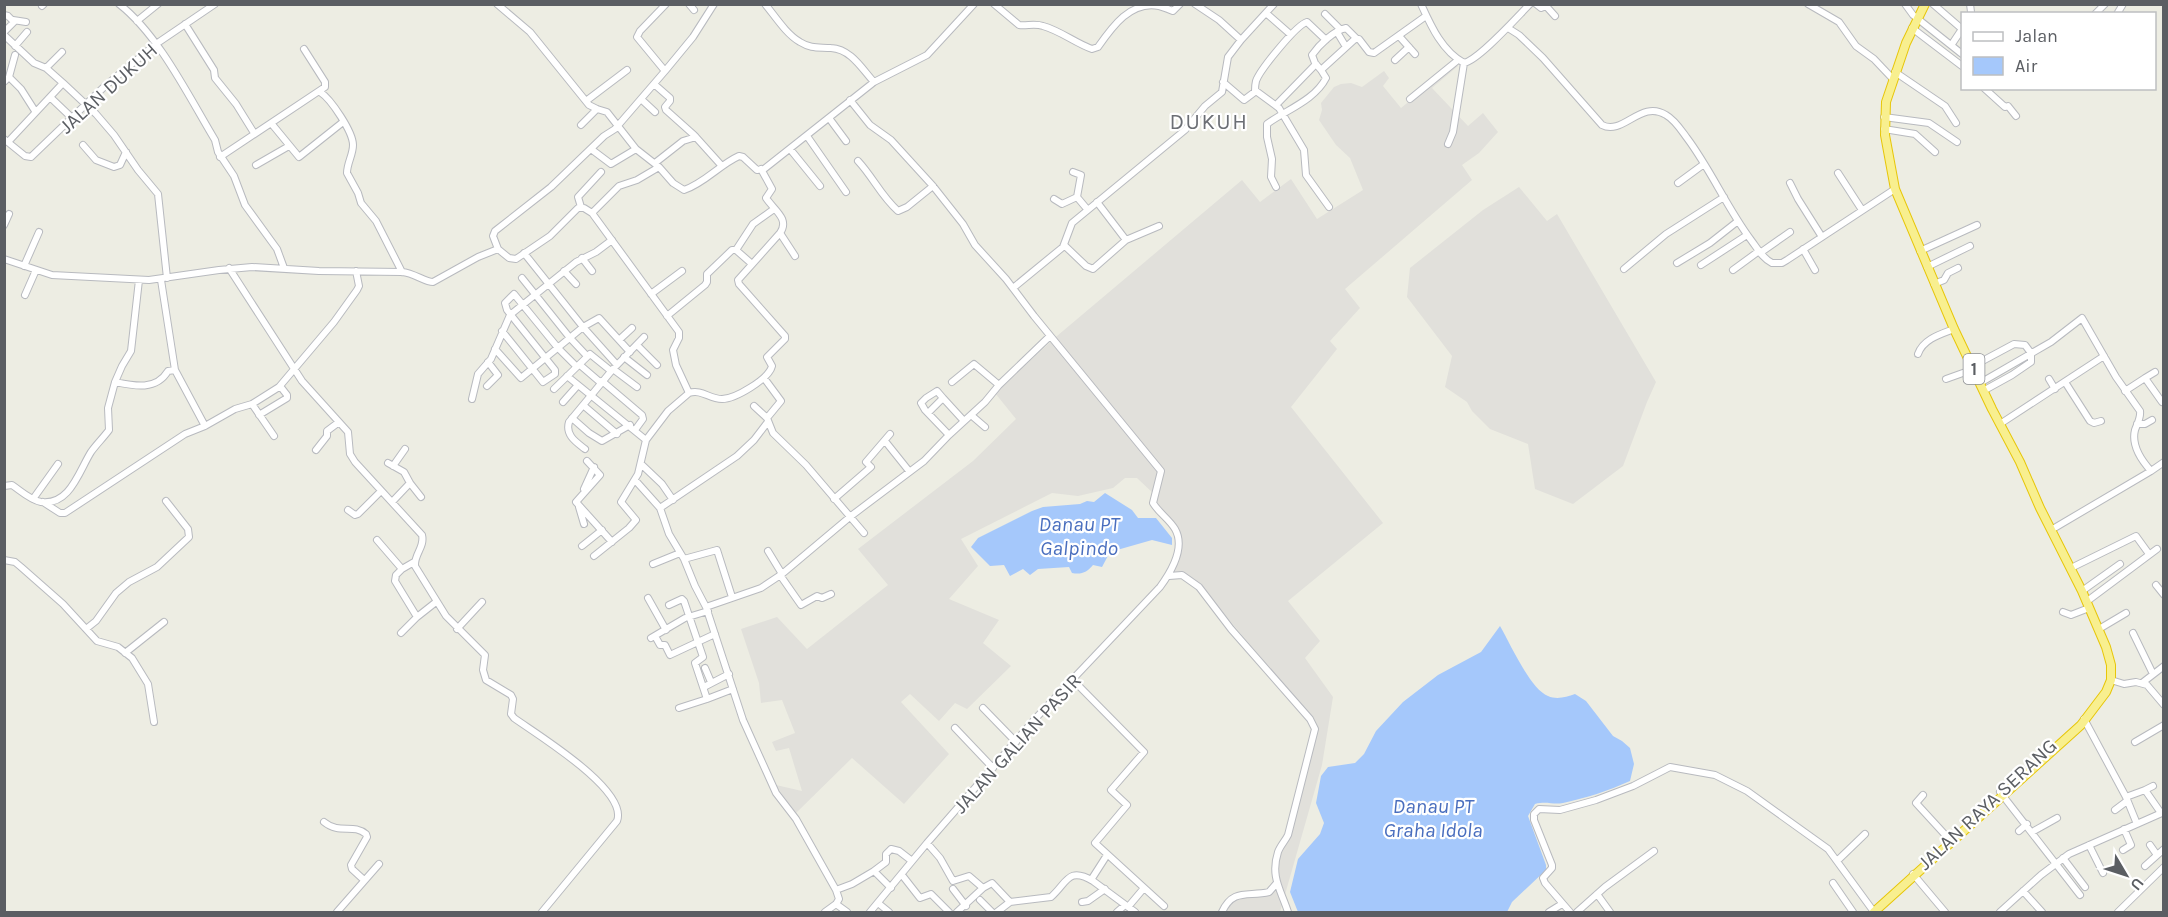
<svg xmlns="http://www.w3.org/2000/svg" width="2168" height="917" viewBox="0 0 2168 917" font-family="Karla,sans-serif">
<rect width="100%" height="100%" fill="#edede3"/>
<path fill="#e1e0db" d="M1455,64L1458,66L1432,88L1468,126L1483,113L1498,132L1479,153L1462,165L1472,180L1345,289L1360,308L1330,341L1337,349L1291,407L1383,523L1288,601L1320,641L1305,658L1333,697L1322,765L1280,912H1224L1232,902L1240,898L1267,895L1274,892L1278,880L1280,853L1288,840L1317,732L1315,722L1204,590L1174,571L1181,550L1179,531L1174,523L1156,504L1155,495L1137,478H1125L1113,488L1078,496L1052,493L961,539L978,566L949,599L999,620L983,643L1011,666L967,709L955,703L939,721L910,694L901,702L949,754L904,804L852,758L795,814L776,785L802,791L789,748L776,751L772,742L795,733L782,700L761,703L759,683L741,629L777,617L807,649L888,585L858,549L973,461L1016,419L995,393L1057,336L1242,180L1260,202L1291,179L1317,219L1363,190L1350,158L1336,145L1319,120L1322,110L1321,103L1334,87L1341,84L1351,83L1362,87L1384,71L1389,78L1383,86L1401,108Z
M1519,187L1547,221L1557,214L1656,382L1647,402L1623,466L1573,504L1535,489L1528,444L1490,429L1472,411L1467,402L1445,387L1452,356L1407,297L1410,268L1483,210Z"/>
<path fill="#a5c8fb" d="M1105,493L1132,510L1138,518H1156L1172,538V545L1152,540L1110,552L1102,567L1093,565C1087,572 1082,575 1072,573L1069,567L1038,569L1030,575L1023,569L1010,576L1004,565L990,566L971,547L978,538L1032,511L1043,507L1080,504L1087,501L1094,502Z
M1500,626C1510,643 1530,689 1548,696C1557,700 1566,697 1575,694L1586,701L1613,736L1622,741L1630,748L1634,764L1630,781C1608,791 1586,798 1563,803C1553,805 1547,801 1535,804L1528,816L1546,865V870L1512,902L1507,912H1298L1290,892L1298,859L1320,834L1324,823L1316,803L1321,776L1328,767L1355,763L1364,754L1376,731L1403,702L1438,675L1481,652Z"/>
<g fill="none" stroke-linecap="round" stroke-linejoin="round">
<g stroke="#b8babf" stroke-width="8">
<path id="minor" d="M119,4C159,35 189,97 215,140L218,152L234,176L245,205L277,249L284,268
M497,4L530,32L589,105L597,109L607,112L636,149L659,167
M689,4L694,10
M765,4C775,16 786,34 800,42C811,49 819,47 831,48C851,49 862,69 874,82
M994,4L1019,25C1027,26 1035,23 1043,26C1061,31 1075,43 1092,49L1098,47C1112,27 1131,0 1159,6C1164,7 1169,10 1173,11L1180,4
M1195,4L1219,20L1241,40
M1421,4C1431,26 1442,51 1464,63
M1536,4L1541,8L1546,6L1555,16
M1808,4L1839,22L1856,46L1874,59L1892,78
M1905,4L1913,15L1962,54
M1933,4L1962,29L1952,44
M1970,4L1971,12
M42,6L44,4
M1266,13L1290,34
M1325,14L1340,29
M2095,14L2105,4
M2117,14L2123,4
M4,15L8,16L14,22L4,32
M13,20L26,22
M137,21L158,4
M185,24L214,70L215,78L236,104L254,133
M1508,28L1519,35L1543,58L1602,125C1623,136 1641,99 1666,115C1675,120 1681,130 1687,138C1711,170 1727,208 1751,240C1757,248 1763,259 1772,263H1782L1787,260L1895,189
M1912,28L1962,66
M1337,32L1346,47
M4,35L34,63L46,68L63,83L96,114L114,135L138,170L158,194L167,278
M1399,36L1415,54
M15,46L27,32
M1395,60L1409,47
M1464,63C1479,60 1517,17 1530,4
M46,68L62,52
M1321,70L1315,63L1312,55C1319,45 1333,31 1346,28L1357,39
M665,71L693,37L714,4
M1895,72L1945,106L1956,123
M9,77L21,89L35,111
M4,82L9,77L15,55
M1223,82L1244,100L1256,91L1279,108L1304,150L1306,175L1329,207
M654,84L670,98V101L665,107L666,110L694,135L721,165
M1984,88L2005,107L2008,106L2016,116
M1255,91C1255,88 1255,85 1256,81C1260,70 1296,25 1307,22L1326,40
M320,92C331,99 353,132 353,145C353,155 347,163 347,173L358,193L361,203L376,221L402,272
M50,97L63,83
M641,99L655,112
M1410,99L1458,60
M850,100L870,125L891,140L933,186L963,224L975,245L1006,279L1034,316L1161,471L1153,503C1159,513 1169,519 1175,529C1186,548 1171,572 1160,587L1035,719L927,843L870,912
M586,101L627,70
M1277,104L1316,64
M1884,117L1929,123L1957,142
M829,118L846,141
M271,123L299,157L343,122
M581,125L597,109
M1884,129L1915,134L1935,152
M807,136L846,192
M4,139L25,156L31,157L105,86L156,44L215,4
M8,142L50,97L71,117
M1448,144L1453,132L1464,63
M83,145L96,160L114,167L120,165L126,152
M591,149L611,164L636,149
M790,149L820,186
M220,157L325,87V82L304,49
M858,161C873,177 881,196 898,211L907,207L933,186
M655,163L683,141L696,137
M256,165L289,146
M761,169L772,189L766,198C774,210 790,219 780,233L795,256
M1073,172L1081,175L1077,197L1087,209
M1838,173L1862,210
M1678,183L1704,164
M1790,183L1798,199L1822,237
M1276,187L1271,177L1272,159L1267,137V124C1286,110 1315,100 1326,78L1321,70L1355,39H1359L1369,52L1374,53L1426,16
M1054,199L1062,204L1077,197
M1097,202L1126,240
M581,207L578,197L601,172
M592,213L679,332V338L673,350L676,365L689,393L668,411L646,440L638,474L621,502L636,520L629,528L594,556
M4,225L9,214
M1064,245L1086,266L1093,269L1126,240L1159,226
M498,249L493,236L495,231L551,187L604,136L615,129L665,71L637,37L640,31L666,4
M1803,249L1815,270
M736,250L753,224L774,209
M1920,251L1977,225
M524,253L583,327L617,365L644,337
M1760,253L1790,232
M582,258L592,271
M4,259L52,275L149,280L219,270L252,267L319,271L402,272C414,273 425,282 433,282L478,257L498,249L509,258L516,259L550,236L578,208H584L592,213L619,186L637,180L659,167L673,183L684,190C705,183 719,165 739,156L743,157L757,170L764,169L874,82L927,55L974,4
M1677,263L1710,243L1738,221
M1701,265L1747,235
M24,266L39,232
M1927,267L1970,246
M229,268L302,381L348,432L350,454L355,462L422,535C425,547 414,554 415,566L446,616L485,655L483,670L486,680L511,695L513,699L511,714L514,718C536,734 629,790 617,821L542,912
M1624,269L1666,234L1724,197
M1733,270L1759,251
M564,271L576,284
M522,278L570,338L586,355
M139,280L131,351L122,366L115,382C134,386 156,391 168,371L175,370L205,426L235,409L252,404
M161,280L175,370
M1934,284L1944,280L1948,273L1958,268
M1013,288L1063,247L1072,223L1185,130L1205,106L1222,92L1228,57L1241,40L1274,4
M651,294L682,271
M25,295L36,270
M667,316L705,285L707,282V274L732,250H736L752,264
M502,331L543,382L555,374V370L507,310L505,303L514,294L558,348L575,365
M619,340L632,328
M637,345L657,365
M495,349L521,378L583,327L599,318L630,352
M1918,354C1923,339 1941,334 1954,329
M624,357L647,375
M580,365L601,383
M1973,366L2014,344L2025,345L2031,353V362L2012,375L1983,391
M567,376L646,440
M764,378L781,401L767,418L773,433L806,465L864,533
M2145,378L2155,372
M1946,379L1974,369
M2049,379L2055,389
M602,381L642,415L643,419L635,430
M952,382L974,364L999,385
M2065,382L2090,421L2094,423L2101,421
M1980,383L2051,342L2082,318L2116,377L2140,411C2141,418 2137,424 2135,430C2131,446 2141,460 2151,471L2051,530
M487,386L498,375L488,362
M554,389L590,354L611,371
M2125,391L2145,378L2162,402
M689,393C702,389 709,399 722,399C735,399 769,379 772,366L767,357L785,339V336L739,284L738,280L780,233
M943,398L964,421
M472,399L478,374L491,359L510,315L576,262L596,252L612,240
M563,402L578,385
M583,405L617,434
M754,406L767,418
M928,413L943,398L937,391L926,398L921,403L925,410L949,435
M259,415L287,398V395L280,386
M971,415L985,427
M572,418L589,433L602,441L630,425
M2000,424L2104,356
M2137,424H2145L2152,420
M274,436L252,404L279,387L334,322L357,290L359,286L356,271
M885,441L909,471
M585,449C576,442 565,435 569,422L613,369L637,387
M316,450L327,436V431L339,422
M587,461L600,475L576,502L612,542
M388,463L404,472L410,483
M641,464L662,484L673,500
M393,466L405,449
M2151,471L2164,462
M635,480L660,508L669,534L684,559L695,586L706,607L743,720L776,793L796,819L836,890L839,899L836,904L847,912
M4,486L12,485C21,491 30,500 41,502C70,506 79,471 91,452C96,445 103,438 109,430L108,408L115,382
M584,489L594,467
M33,499L58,464
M834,499L871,467L866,462L890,434
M43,502L60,513H65L185,434L205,426
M392,502L410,483L421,497
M579,507L584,524
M660,508L737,456L754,440L767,423
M348,510L355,515L358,514L381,491
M377,540L402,569L414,562
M582,546L602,530
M768,551L782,574
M684,559L717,550L732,597
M4,560L15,562L21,567L63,604L97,641L118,647L132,658L148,684L154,722
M653,564L680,553
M2071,568L2136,536L2149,554
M402,569L396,575L395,581L417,617
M780,575L801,605L817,596L822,598L831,594
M1169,576L1182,575L1199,587L1231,629L1310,719L1315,729L1288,835C1285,841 1280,846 1278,852C1270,877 1281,890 1288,912
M2156,585L2164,595
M2082,591L2120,564
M648,598L666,630
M2086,602L2157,549
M669,605L682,599L684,601L703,657L695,663L707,699L679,708
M706,607L761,588L782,574L851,516L924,461L949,435L985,402L999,385L1050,336
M2063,612L2071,615L2089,608
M86,629L96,621L116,593L129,582L157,567L189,537L188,529L166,501
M457,629L482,602
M2099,629L2126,613
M401,633L417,617L436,602
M2133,633L2153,674
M655,636L660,645H665L670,655L715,634
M651,638L685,618L708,611
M125,653L164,622
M705,668L711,682
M1073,680L1144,752L1111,790L1127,805L1095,843L1164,906
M2111,680L2124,684L2136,682L2147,685L2164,705
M2142,683L2164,666
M704,687L729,674
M707,699L733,689
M983,708L1016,742
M2084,719L2126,797L2137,824
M955,728L993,768
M2135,742L2164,725
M2145,790L2153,786
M2000,792L2080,895
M1923,795L1916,803L1949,839
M2126,797L2145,790L2161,813
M2115,810L2127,801
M324,822C340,835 353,823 366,834L367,837L351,865L352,869L364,880
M2019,831L2027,824
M2032,832L2057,818
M927,843L940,858L953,881L969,876L983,888L992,883L1010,902L1051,897C1067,883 1068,866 1093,881L1135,912
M2089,845L2103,873
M2150,845L2157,855
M2123,850L2131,845L2124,829
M2063,858L2085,887
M1837,861L1865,834
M2145,866L2164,849
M874,871L886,862V854L891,849L899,851L912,861
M1913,874L1945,912
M902,875L920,898L931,894L949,912
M1091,880L1107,855
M1833,883L1853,912
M953,889L966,906
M836,890L852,884L874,871L891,888
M2023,891L2042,912
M1597,894L1610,912
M980,900L992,912
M1082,902L1088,901L1105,889
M878,903L889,912
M1128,907L1144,888
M337,912L379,864
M825,912L836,904
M957,912L983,888
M997,912L1010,902
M1117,912L1125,905
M1222,912C1233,888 1248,897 1269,892L1276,884
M1549,912L1562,904
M1570,912L1545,883L1543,878L1552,868V865L1534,820V814L1539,809L1560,810L1596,800L1633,786L1670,767L1715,775L1747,791L1828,849L1874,912
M1577,912L1605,887L1654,851
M2000,912L2041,875L2069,854L2164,812
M2118,912L2164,867"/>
</g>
<g stroke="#e7c609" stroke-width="10">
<path id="highway" d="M1874,912L2081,725L2106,692L2111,680V665L2106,647L2082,591L2040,508L2020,462L1992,409L1954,329L1895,189L1885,135L1886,102L1906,43L1925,4"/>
</g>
<use href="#minor" stroke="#fff" stroke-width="6"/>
<use href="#highway" stroke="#f8ef8f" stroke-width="8"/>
</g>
<g text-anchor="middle" stroke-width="4.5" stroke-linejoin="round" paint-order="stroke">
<rect fill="#fff" stroke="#8c8e92" stroke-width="1.5" x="1963.5" y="354" width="21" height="30" rx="4.5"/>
<g font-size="18" font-weight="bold" fill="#5b5e63">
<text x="1974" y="375">1</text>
</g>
<g font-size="20" fill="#5b5e63" stroke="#fff">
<text transform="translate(108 88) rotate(-42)" y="7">JALAN DUKUH</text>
<text transform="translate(1017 743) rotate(-48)" y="7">JALAN GALIAN PASIR</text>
<text transform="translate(1987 804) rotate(-43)" y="7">JALAN RAYA SERANG</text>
</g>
<g font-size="21" font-style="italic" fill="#496ebe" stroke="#fff">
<text x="1079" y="531">Danau PT<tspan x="1079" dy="24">Galpindo</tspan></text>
<text x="1433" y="813">Danau PT<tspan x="1433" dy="24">Graha Idola</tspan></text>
</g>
<g font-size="22" letter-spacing="1.5" fill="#6c6f75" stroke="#fff">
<text x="1209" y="129">DUKUH</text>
</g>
</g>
<rect width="2168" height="917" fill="none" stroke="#5b5e63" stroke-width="12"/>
<rect x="1961" y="12" width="195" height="78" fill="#ffffff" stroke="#bdbfc1" stroke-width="1.5"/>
<rect x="1973" y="32" width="30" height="9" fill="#ffffff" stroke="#bdbfc1" stroke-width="1.5"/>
<text x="2015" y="42" font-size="18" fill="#5b5e63">Jalan</text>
<rect x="1973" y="57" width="30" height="18" fill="#a5c8fb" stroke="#bdbfc1" stroke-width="1.5"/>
<text x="2015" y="72" font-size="18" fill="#5b5e63">Air</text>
<g transform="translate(2126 875) rotate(129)" stroke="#ffffff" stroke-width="4.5" paint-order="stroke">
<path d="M0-4.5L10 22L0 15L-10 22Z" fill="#5b5e63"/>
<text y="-9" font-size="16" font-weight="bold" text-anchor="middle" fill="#5b5e63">U</text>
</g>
</svg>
